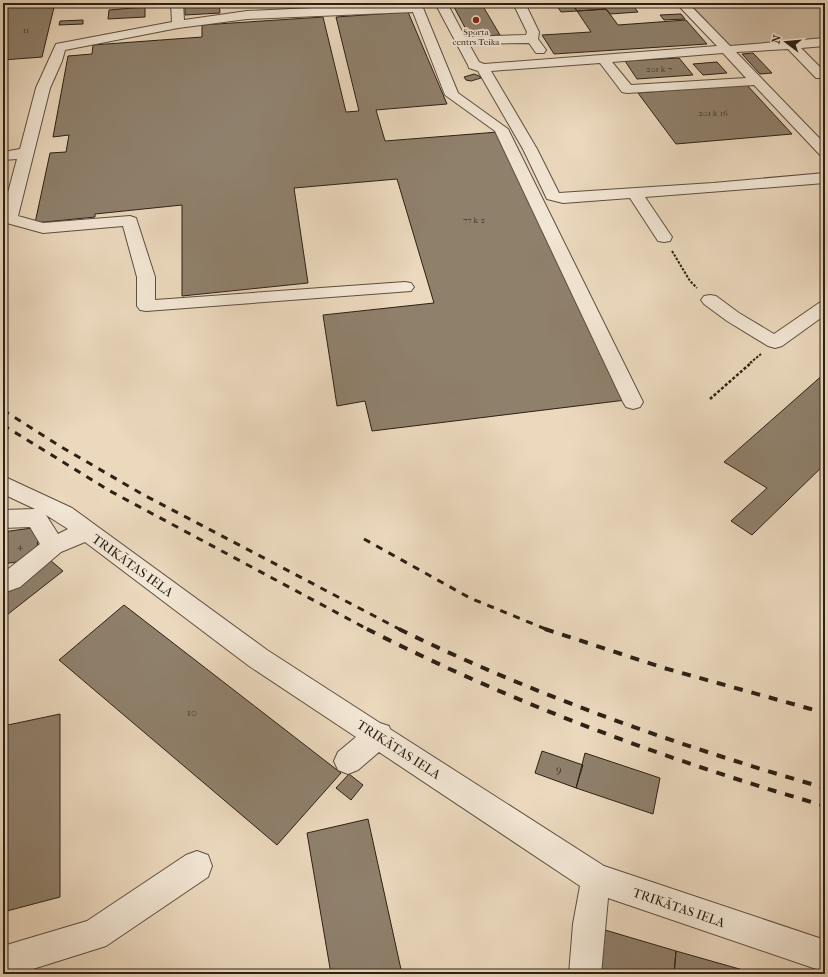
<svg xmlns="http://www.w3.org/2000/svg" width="828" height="977" viewBox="0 0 828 977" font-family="'IM FELL French Canon',serif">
<rect width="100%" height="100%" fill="#ebd8bd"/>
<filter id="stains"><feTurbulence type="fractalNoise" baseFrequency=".005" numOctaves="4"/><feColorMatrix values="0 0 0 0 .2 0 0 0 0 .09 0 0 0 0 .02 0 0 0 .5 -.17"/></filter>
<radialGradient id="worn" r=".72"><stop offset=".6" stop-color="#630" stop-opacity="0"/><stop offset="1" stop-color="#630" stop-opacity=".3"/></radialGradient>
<path fill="#cbb9a0" stroke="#7c6d5a" d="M689,3H825V39L730,46Z"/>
<path fill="#8f806c" stroke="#2c2115" d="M3,3H55L42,57L3,60Z
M129,3H151L150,6L127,7Z
M185,3H219L220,13L185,15Z
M364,3H386V4L365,6Z
M481,3L500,35L470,37L453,5Z
M555,3H571L577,11L561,12Z
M571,3H666L667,5L634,7L638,12L610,14L606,9L577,11Z
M145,7V17L108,19L109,10Z
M606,9L618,25L686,20L707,44L554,54L542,35L591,32L577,11Z
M408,12L447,104L376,110L385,141L498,132L626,400L372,431L365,401L337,406L323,315L434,303L397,179L294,188L308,283L182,296V205L95,214V217L35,223L50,153L66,152L69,135L53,137L68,56L92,54L93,45L202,37V25L323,17L346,112L359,111L336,17Z
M681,14L685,19L664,20L660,15Z
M83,20V24L59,25L60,21Z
M753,53L772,73L760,74L742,54Z
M679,58L693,75L637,79L625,61Z
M717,62L727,73L703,75L693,64Z
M474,74L479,76L481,78L471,81L466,80L464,77Z
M746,84L792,134L676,144L638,93Z
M825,373V464L752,535L731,521L767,488L724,462Z
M39,527L36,559L3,564V532Z
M50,560L63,571L3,618V596Z
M124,605L341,773L277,845L59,660Z
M60,714V897L3,912V726Z
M542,751L583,765L576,788L535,773Z
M585,753L660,778L653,814L576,788Z
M349,774L363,785L351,800L336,788Z
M368,819L402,974H331L307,833Z
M605,930L676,951L674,974H599Z
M676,951L757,974H674Z"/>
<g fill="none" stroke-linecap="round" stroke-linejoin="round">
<g stroke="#5c4f3f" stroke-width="2">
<path id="minor" d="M171,3H183L184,20L247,11L421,3L458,93L508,129L643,402L640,407L633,409L626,407L623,402L495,131L445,95L413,12L247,19L178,28L65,50L62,61L50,88L18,216L43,223L130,216L136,218L155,277V300L405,282L411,283L414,287L411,291L146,311L140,310L137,306V277L123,226L43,233L3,222V211L17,159L3,160V152L20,149L36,88L56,44L172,22Z
M435,3H447L465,37L526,35L527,32L513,3H525L539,32L538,39L546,50L544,53H536L529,43L469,44L479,62L484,64L717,46L676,3H688L730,46L825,38V46L801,48L825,72V78H816L788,49L736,52L825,144V156L820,155L754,85L627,93L622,92L600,63L491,71L537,149L559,193L713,183L825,173V183L645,197L672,237L670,241L664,242L658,241L630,198L563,203L547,199L523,149L478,71L469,68L468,65ZM723,53L746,78L631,85L612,62Z
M710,295L716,296L739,313L774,334L819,303L825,301V315L782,346L775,348L768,346L727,321L704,304L701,300L704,296Z
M3,476L72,508L267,650L380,723L389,726L390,729L604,866L825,940V972L608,898L601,974H569L573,924L580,886L379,752L358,770L348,774L338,770L334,761L338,752L356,737L249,666L85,542L61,552L20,587L3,593V573L40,544L30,527L3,528V510L35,509L3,494ZM46,515L68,529L58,534Z
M197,851L208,855L212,866L208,877L106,946L17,974H3V946L87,921L186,855Z"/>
</g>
<path stroke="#2c2115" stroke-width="2" stroke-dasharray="2.5 1.5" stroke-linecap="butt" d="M672,251L690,281L697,288
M750,363L761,354"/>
<path stroke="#2c2115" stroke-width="2.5" stroke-dasharray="3 2" stroke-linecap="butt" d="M710,399L752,362"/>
<use href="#minor" fill="#f2e6d4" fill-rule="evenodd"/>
<path stroke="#2c2115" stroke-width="3" stroke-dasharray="7 7" stroke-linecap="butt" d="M3,410L58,445L142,494L401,630
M3,425L110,491L369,630
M364,539L470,598L548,630"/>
<path stroke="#2c2115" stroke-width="4" stroke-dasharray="9 9" stroke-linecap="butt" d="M367,629C514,704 667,760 825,806
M399,629C536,696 679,746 825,788
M545,629L664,668L825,713"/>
</g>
<circle fill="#8f2418" stroke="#f2e6d4" stroke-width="1.5" cx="476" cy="20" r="4"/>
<g text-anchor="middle" stroke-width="3.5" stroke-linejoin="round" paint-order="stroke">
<g font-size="9" fill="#45392b">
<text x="26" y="33">11</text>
<text x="659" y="72">201 k-7</text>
<text x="713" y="116">201 k-16</text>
<text x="474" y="223">77 k-2</text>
<text x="20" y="549">4</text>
</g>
<g font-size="9" fill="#2c2115" stroke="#f2e6d4">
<text x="476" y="35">Sporta<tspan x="476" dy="10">centrs Teika</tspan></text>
</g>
<g font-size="11" fill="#45392b">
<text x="192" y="716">10</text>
<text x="559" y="773">9</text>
</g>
<g font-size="13" fill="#2c2115" stroke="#f2e6d4">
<text transform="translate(133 565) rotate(36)" y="5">TRIKĀTAS IELA</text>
<text transform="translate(399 749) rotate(33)" y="5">TRIKĀTAS IELA</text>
<text transform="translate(679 907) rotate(19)" y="5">TRIKĀTAS IELA</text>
</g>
</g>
<rect width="828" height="977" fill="none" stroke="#ebd8bd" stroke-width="16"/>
<rect x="4" y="4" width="820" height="969" fill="none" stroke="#2c2115" stroke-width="2"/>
<rect x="8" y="8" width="812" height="961" fill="none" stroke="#2c2115"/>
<g transform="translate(786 42) rotate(286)" stroke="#f2e6d4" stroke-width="3" paint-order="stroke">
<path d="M0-3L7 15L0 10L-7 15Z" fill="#2c2115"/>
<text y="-6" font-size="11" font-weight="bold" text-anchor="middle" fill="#2c2115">N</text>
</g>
<rect width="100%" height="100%" filter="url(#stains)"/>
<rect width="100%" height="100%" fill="url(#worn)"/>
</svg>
